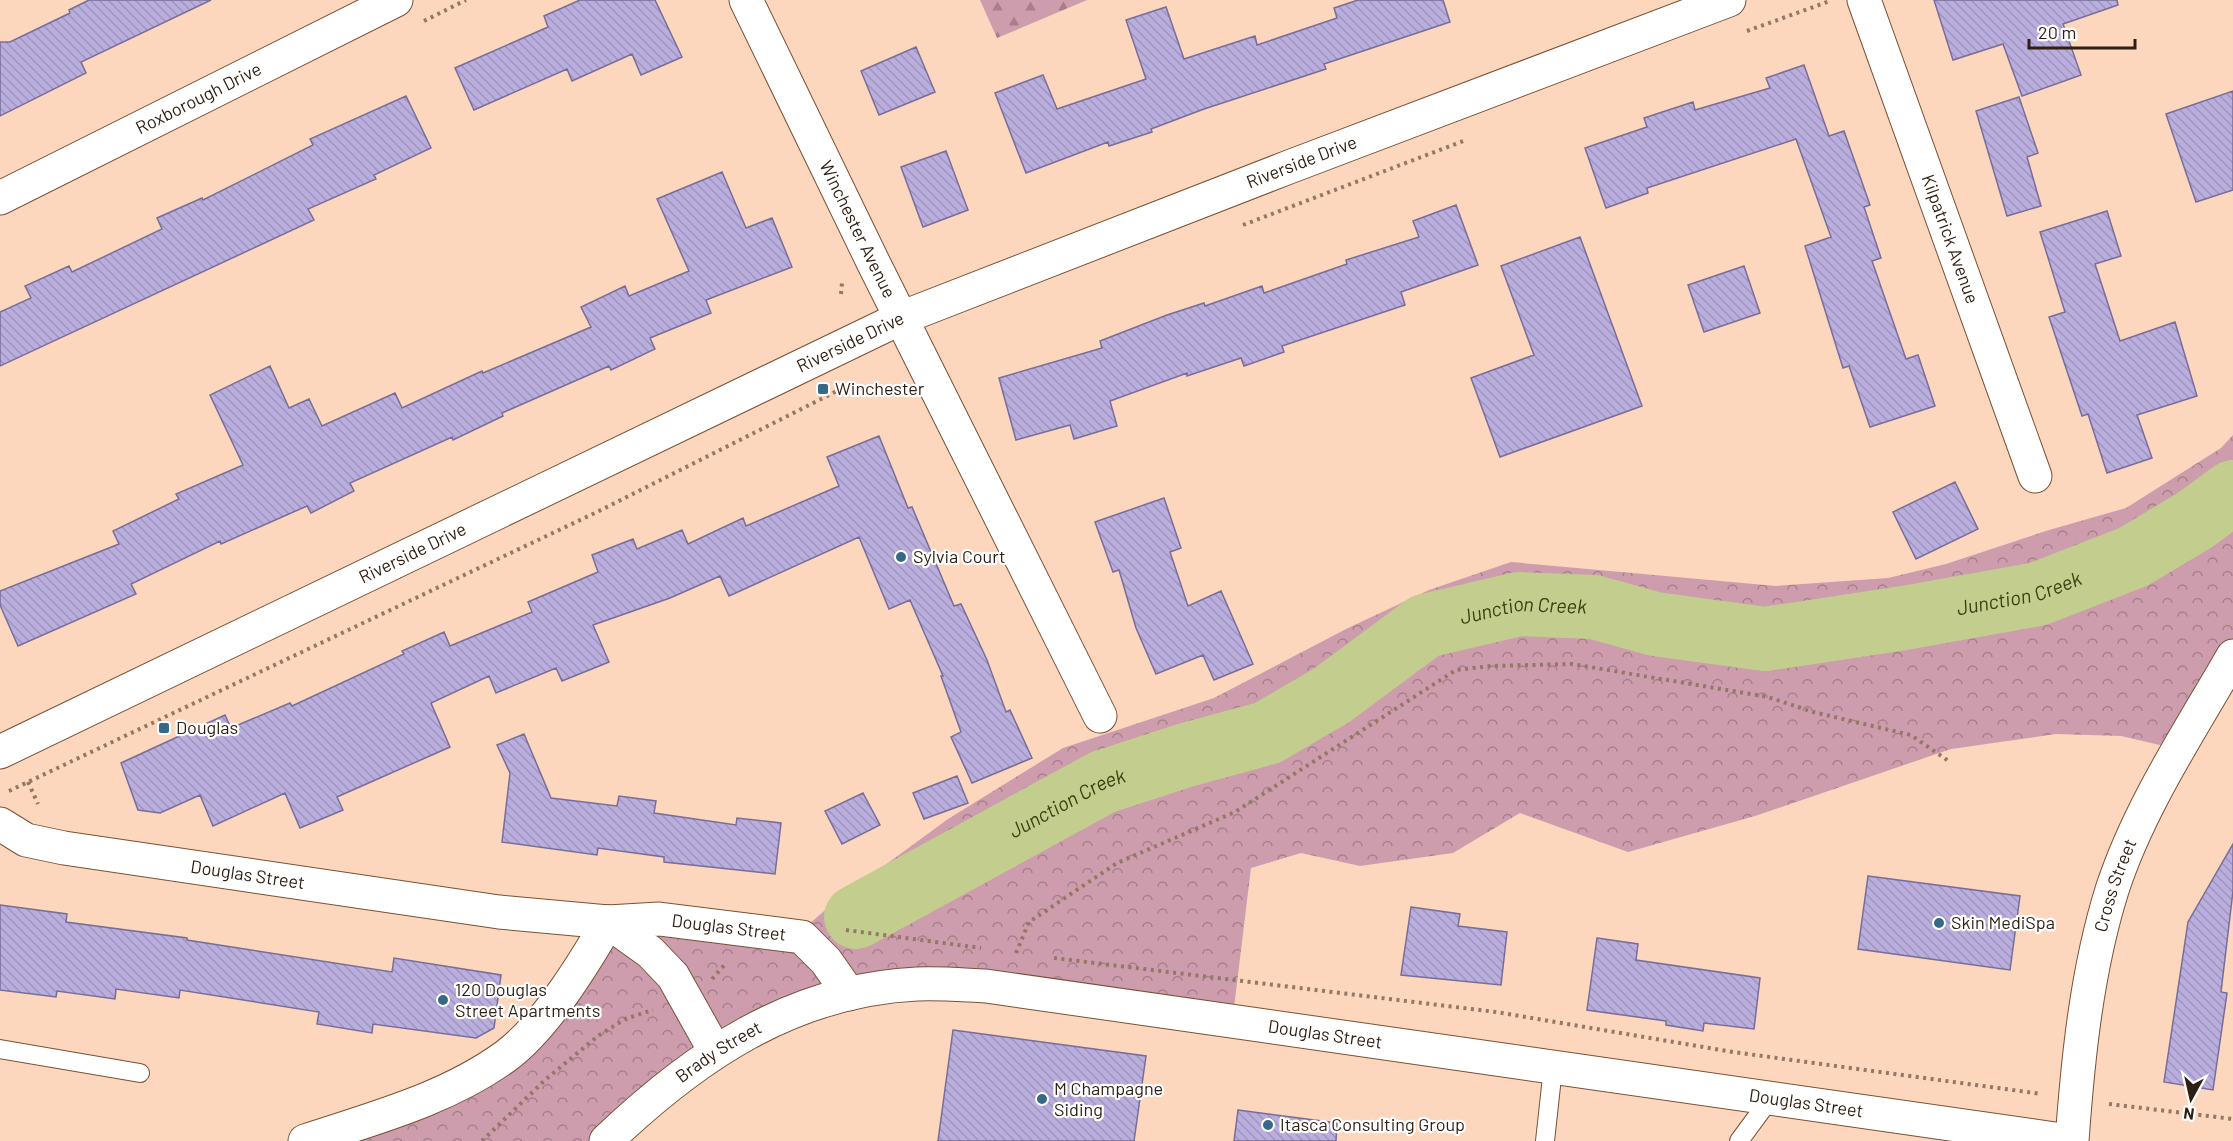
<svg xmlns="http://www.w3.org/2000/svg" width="2233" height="1141" viewBox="0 0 2233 1141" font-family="Barlow,sans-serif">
<defs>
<pattern id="forest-firs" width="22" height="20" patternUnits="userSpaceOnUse" patternTransform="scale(1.5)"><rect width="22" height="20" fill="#cd9dae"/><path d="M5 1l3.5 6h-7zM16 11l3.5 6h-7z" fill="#a77f8c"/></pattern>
<pattern id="park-crowns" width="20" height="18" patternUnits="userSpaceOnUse" patternTransform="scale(1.5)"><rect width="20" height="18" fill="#cd9dae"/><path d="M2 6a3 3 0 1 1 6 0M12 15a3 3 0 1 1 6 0" fill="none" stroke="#a77f8c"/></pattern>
<pattern id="building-back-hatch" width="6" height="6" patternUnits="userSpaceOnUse" patternTransform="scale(1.5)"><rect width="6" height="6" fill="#b9aedd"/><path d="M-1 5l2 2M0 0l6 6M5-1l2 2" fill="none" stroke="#9f95bd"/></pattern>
</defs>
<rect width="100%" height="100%" fill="#fcd6bd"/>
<path fill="url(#forest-firs)" d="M980,0H1087L997,38Z"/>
<path fill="url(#park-crowns)" d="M2233,435V650L2177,749L2121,736L2056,734L1951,749L1755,816L1628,852L1520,813L1453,853L1360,866L1301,853L1251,868L1232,1024L987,988L799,1013L612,1141H299L507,1053L604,925L798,934L832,904L948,819L1063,748L1214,698L1346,629L1429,590L1511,562L1776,586L1888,578L1946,564L2049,530L2126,508L2221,448Z"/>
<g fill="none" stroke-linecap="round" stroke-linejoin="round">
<path stroke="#c3cd8e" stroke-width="64" id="s1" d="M856,917L1103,782L1186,755L1267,733L1332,695L1425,626L1519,604L1594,607L1655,624L1765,639L1904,618L2038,594L2133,557L2195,520L2233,492"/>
</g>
<path fill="url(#building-back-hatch)" stroke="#786d99" stroke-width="1.5" d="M89,0H211L81,62L86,73L0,116V42H10L70,13L69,10Z
M580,0H655L682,57L641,75L632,54L572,81L567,69L474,110L455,68L548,27L544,16Z
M1358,0H1443L1450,22L1324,64L1326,69L1204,109L1151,129L1152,132L1109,146L1108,142L1026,173L995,93L1043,75L1057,109L1146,79L1126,20L1166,7L1184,59L1255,36L1257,45L1337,18L1334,8Z
M1934,0H2117L2118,5L2063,24L2081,75L2022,96L2003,44L1953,60Z
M916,47L935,92L879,115L861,71Z
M1804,65L1829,136L1844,131L1870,205L1864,207L1881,258L1872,261L1906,359L1918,355L1935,406L1870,427L1849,366L1843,368L1805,246L1831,237L1796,139L1647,188L1648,193L1606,208L1585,148L1647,127L1644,118L1693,102L1695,110L1770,88L1766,78Z
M2233,91V190L2196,202L2166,114Z
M406,96L431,148L374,175L376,179L308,209L314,220L0,366V312L31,298L25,286L69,266L72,272L162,229L157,218L202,198L203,200L313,145L310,139Z
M2019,97L2038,153L2027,157L2041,206L2007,216L1976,111Z
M946,151L968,210L923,227L901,167Z
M722,172L746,228L772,218L792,267L706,300L711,313L650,338L655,349L611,370L609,366L502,413L503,416L453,440L452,437L350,483L354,491L311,513L307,506L221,544L220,541L131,584L136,594L18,646L0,605V591L119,544L113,531L179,499L176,494L243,465L210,395L270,366L289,408L309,399L322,426L395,393L402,408L482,371L483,373L591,327L581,307L625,286L629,296L689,271L657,199Z
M1456,205L1478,265L1401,292L1405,305L1282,346L1284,352L1244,366L1241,358L1187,376V373L1110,401L1117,426L1074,439L1070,425L1016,440L999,378L1102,348L1100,341L1167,315L1204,303L1205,306L1262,286L1264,293L1347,264L1346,260L1419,237L1413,221Z
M2107,211L2121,256L2095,264L2120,341L2175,322L2197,396L2137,415L2152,458L2107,473L2088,414L2082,416L2049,317L2065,312L2040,232Z
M1580,237L1642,406L1500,457L1471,378L1534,355L1501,266Z
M1744,266L1760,313L1704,332L1688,285Z
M879,436L908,508L912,507L954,606L961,604L987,660L1006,712L1010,710L1032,758L972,783L951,737L961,732L941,676H943L910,600L889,609L859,537L729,596L720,576L670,598L593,625L609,662L562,681L556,668L496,693L489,676L431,703L450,747L337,797L343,810L300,828L285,793L213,826L200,795L160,813L138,810L121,763L225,715L231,728L290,703L292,706L404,654L402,651L444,632L450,646L532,612L528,602L598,572L592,555L633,539L637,549L682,530L688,544L743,518L746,526L839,486L827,457Z
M1955,482L1978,529L1916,559L1893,512Z
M1164,498L1181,548L1170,552L1188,606L1221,591L1253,664L1214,680L1203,655L1156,674L1136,628L1119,570L1113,572L1095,522Z
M524,734L551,798L617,806L619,796L656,801L654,813L736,825L737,818L781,823L775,874L664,862V857L598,848L597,855L502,842L510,773L497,745Z
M957,776L968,803L924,819L913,793Z
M863,793L880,825L842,844L825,811Z
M2233,844V891L2221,992L2227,993L2213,1090L2164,1082L2188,922Z
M1868,876L2020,896L2010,970L1858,949Z
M0,905L67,914L66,922L187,938V940L392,972L394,958L501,975L494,1028L476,1038L373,1024L372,1033L317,1024L319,1012L180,990L179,998L116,989L115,999L57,991L56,997L0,990Z
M1411,907L1460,914L1458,926L1507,932L1501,985L1401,975Z
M1597,938L1638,944L1636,960L1760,978L1754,1029L1704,1023L1703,1031L1666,1025V1021L1587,1010Z
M953,1030L1146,1056L1134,1141H938Z
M1238,1110L1337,1123L1336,1141H1234Z"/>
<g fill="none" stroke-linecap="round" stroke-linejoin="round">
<g stroke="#795135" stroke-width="20">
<path id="service" d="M0,1049L140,1073
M1545,1141L1553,1068
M1739,1141L1770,1099"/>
</g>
<g stroke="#795135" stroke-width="35">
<g id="minor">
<path id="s2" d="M746,0L873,262L1100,716"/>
<path id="s3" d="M1864,0L2035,476"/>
<path id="s4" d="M0,198L396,0"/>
<path id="s5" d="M0,824L26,840L64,848L499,912L608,922L659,919L802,937L826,961L849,994"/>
<path d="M608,922L650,952L673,976L715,1051"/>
<path d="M305,1141C374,1118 447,1099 506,1056C545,1027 583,965 608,922"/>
<path id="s6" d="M2072,1141C2078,1057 2087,970 2112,890C2139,807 2190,731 2233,656"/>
</g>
</g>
<g stroke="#795135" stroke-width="35">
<g id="tertiary">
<path id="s7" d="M0,752L901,318L1289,167L1729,0"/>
</g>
</g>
<g stroke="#795135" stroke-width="35">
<g id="secondary">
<path id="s8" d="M606,1141C694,1057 791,990 917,984C940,983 963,985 986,986L2069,1141"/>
</g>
</g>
<path stroke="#937865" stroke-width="4" stroke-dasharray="3 4.5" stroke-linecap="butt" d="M424,21L466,0
M1747,31L1830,1
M1243,225L1466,140
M841,294L842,283
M28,782L38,804
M9,791L597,512L839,390
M846,930L981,948
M1016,953L1029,922L1117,863L1235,812L1456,670L1491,666L1572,664L1768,697L1813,712L1911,735L1950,762
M1054,958L1496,1012L1733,1052L2042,1094
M712,979L727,962
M2109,1104L2233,1119
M482,1141L545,1080L598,1036L625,1019L653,1010"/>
<use href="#service" stroke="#fff" stroke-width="18"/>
<use href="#minor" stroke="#fff" stroke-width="33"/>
<use href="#tertiary" stroke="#fff" stroke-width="33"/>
<use href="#secondary" stroke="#fff" stroke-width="33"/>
</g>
<g fill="#366986" stroke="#fff" stroke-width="2">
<rect x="817" y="383" width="12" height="12" rx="3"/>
<circle cx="901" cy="557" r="6"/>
<rect x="158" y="722" width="12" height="12" rx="3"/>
<circle cx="1939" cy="923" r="6"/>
<circle cx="443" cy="1000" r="6"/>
<circle cx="1042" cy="1099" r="6"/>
<circle cx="1268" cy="1125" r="6"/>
</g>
<g text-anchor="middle" stroke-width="4.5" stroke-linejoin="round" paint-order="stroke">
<g font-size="18" fill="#2f1e12" stroke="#fff">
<text dy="6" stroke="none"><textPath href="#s4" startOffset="222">Roxborough Drive</textPath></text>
<text dy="6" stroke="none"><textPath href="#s7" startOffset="1430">Riverside Drive</textPath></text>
<text dy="6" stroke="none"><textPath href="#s2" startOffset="255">Winchester Avenue</textPath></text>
<text dy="6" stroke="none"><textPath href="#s3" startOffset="254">Kilpatrick Avenue</textPath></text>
<text dy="6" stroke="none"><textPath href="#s7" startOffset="944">Riverside Drive</textPath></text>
<text dy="6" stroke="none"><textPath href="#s7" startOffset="458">Riverside Drive</textPath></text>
<text dy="6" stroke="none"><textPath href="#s5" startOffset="255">Douglas Street</textPath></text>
<text dy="6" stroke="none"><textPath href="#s6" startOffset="260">Cross Street</textPath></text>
<text dy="6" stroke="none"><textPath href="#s5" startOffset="740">Douglas Street</textPath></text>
<text dy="6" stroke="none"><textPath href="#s8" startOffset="768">Douglas Street</textPath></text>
<text dy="6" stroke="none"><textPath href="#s8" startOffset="144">Brady Street</textPath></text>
<text dy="6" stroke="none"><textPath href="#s8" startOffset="1254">Douglas Street</textPath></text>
</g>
<g font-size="18" fill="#2f1e12" stroke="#fff" text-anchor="start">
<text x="835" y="395">Winchester</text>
<text x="913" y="563">Sylvia Court</text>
<text x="176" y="734">Douglas</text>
<text x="1951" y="929">Skin MediSpa</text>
<text x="455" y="996">120 Douglas<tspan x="455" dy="21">Street Apartments</tspan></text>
<text x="1054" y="1095">M Champagne<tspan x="1054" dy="21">Siding</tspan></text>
<text x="1280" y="1131">Itasca Consulting Group</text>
</g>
<g font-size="20" font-style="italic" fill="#3a3f0f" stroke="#fff">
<text dy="7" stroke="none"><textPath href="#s1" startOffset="1248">Junction Creek</textPath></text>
<text dy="7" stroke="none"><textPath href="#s1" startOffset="744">Junction Creek</textPath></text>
<text dy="7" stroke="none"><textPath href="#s1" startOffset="240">Junction Creek</textPath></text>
</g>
</g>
<g transform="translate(2191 1099) rotate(188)" stroke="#ffffff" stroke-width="4.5" paint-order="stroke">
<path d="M0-4.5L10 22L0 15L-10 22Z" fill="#2f1e12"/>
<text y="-9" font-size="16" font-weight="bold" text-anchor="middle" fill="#2f1e12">N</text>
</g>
<path d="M2029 39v9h106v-9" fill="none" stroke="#2f1e12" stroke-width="3"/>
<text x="2038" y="39" font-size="18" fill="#2f1e12" stroke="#ffffff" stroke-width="4.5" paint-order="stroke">20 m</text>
</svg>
